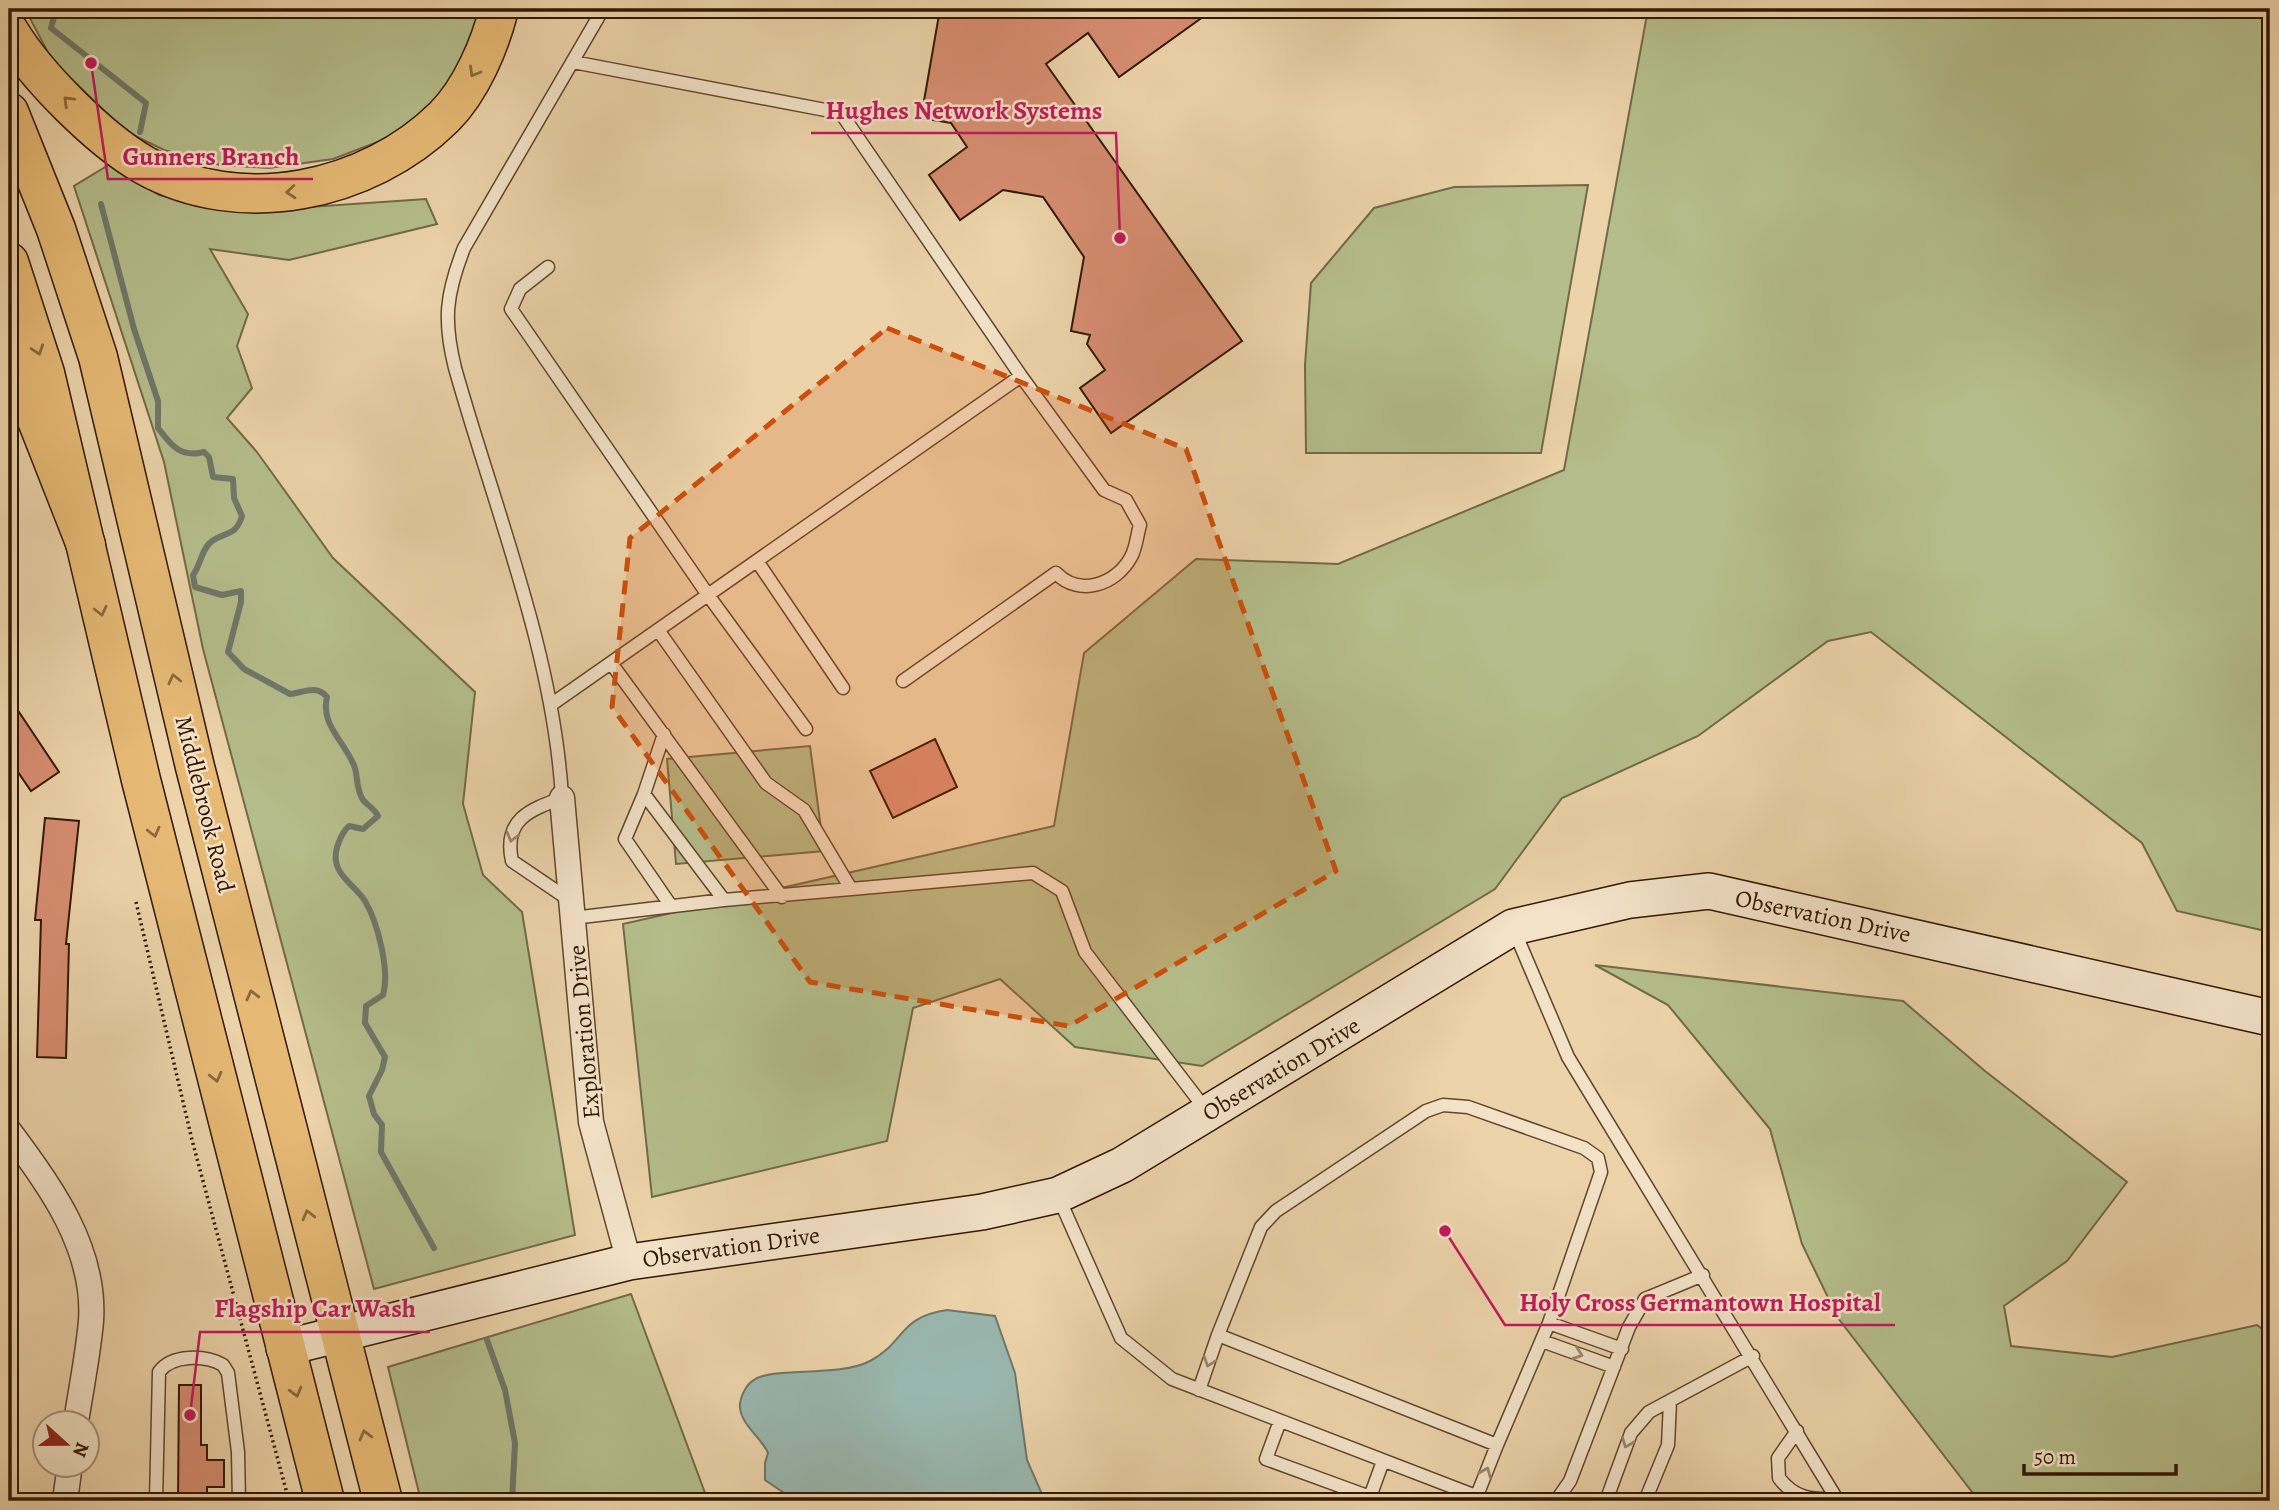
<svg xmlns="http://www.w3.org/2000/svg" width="2279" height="1510" viewBox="0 0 2279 1510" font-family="Alegreya,serif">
<rect width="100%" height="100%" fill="#ecd3aa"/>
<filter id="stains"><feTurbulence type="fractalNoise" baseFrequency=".00286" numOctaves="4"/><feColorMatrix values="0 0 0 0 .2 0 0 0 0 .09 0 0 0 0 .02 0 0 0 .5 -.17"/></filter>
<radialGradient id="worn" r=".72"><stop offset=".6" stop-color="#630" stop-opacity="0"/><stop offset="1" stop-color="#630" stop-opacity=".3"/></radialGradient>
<path fill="#b4bd8b" stroke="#736a47" stroke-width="2" d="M25,9H483L455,80L409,130L333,159L269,168L220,165L164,150L125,131L52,60Z
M1648,9H2270V932L2177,911L2142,843L1871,632L1828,641L1698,736L1562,798L1495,889L1202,1066L1075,1047L1000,979L913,1008L887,1141L652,1197L623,924L1054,826L1084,653L1196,559L1338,564L1564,470Z
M112,163L159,195L250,211L426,199L437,224L289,260L210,249L248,314L237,346L252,388L227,418L257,452L333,558L475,692L463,804L483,875L522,912L575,1235L374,1289L203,649L164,462L74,186Z
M1588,185L1541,453H1306L1305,365L1311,283L1374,208L1454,187Z
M810,746L824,851L676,864L667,759Z
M1595,965L1903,1001L1985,1071L2127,1182L2067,1261L2004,1306L2011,1346L2112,1357L2257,1325L2270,1335V1501H1979L1838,1318L1802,1244L1770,1129L1668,1005Z
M631,1294L708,1501H421L388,1367Z"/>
<path fill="#99b7ae" stroke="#70776a" stroke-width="2" d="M947,1310L995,1316L1015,1373L1027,1460L1045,1501H796L765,1480V1463L768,1453C761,1437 742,1426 740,1408C739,1399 746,1384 754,1380C773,1366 838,1378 870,1361C905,1343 898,1317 947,1310Z"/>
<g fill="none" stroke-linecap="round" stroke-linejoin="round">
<path stroke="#70776a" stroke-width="6" d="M56,9L51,28L146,103L140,132
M101,204L134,329L158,401V428C172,446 180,458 204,452L209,457L213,477L233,479L234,498L242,516C236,536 227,531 212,541C201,549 201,565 193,575L195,587L222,595L241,591V602L228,652L244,669L290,694C303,693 316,684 327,697C320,726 346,742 355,768C358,779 356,789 363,800C368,806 374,808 378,816L363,829L349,826C341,833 334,851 336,861C338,877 357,888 365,901C378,923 390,971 383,995L366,1006L365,1023L385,1057L382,1070L369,1096L374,1114L382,1125L381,1152L434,1248
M487,1340L505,1390L515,1443L512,1501
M786,1501L790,1497"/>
</g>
<path fill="#d78d72" stroke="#321803" stroke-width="2" d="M940,9H1214L1119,77L1088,33L1046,64L1242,341L1111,433L1080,388L1105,370L1087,344L1090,335L1071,331L1084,257L1043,197L1003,190L960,220L929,175L967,147L951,123L921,118Z
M9,697L59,772L31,791L9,759Z
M935,739L957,787L893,818L870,771Z
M45,818L79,821L66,944H69L66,1058L37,1057L41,920H35Z
M179,1385H201V1445H207V1460H224V1487H207V1501H178Z"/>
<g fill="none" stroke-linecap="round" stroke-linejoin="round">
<g stroke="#60472d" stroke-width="15">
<path id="lane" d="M573,62L841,113L1021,376L1104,490L1126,500L1140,525C1137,535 1136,549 1131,557C1116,585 1079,597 1056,573L903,681
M548,267L520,289L511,309L708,595L806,729
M757,561L843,688
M611,663L782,897
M552,704L1021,376
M664,734L644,794L724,900
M644,794L625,839L671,906
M851,889L1033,873L1062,891L1085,952L1206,1110
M571,901L512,861C503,820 529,810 562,798C554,654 494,507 455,368C443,320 446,294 464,248L603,9
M573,918L724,900L851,889L804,810L766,783L658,630
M1514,930L1568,1057L1838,1501
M1443,1105L1468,1107L1584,1148L1598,1158L1601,1172L1549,1323L1497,1445L1218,1335L1261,1227L1276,1211L1426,1111Z
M1058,1196L1121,1338L1172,1379L1489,1501
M1549,1323L1622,1349
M1542,1341L1614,1367
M1199,1390L1218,1335
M1280,1421L1266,1459L1370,1497L1383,1461
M1797,1431L1778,1458L1779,1478C1795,1499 1812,1500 1837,1499
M1476,1498L1497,1445
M156,1501L159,1372C172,1354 205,1355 223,1365L228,1373L238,1452L239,1501
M1556,1501L1570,1481L1629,1327L1645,1299L1703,1275
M1606,1501L1631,1433L1649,1412L1753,1356
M1645,1501L1668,1445L1670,1402"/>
</g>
<g stroke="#60472d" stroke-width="27">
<path id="street" d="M562,798L591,1122L629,1262
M9,1131C50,1185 96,1249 91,1321C88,1355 81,1389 76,1422
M65,1501L70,1464"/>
</g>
<g stroke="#321803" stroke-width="38">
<path id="secondary" d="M284,1348L629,1262L982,1212L1058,1195L1122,1165L1513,927L1630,900L1709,891L2270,1018"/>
</g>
<g stroke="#321803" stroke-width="41">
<path id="primary" d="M9,112L56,229L98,357L195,767L383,1501
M9,262L45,373L141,780L325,1501"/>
</g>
<g stroke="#321803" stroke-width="41">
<path id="highway" d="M9,31C36,76 99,139 144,165C240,219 368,192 444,117C471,90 490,45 499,9
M9,349L86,545"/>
</g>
<path stroke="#321803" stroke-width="3.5" stroke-dasharray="2 3.5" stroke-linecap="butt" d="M136,902L192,1140L289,1501"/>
<use href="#lane" stroke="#f3e2c8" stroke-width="12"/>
<use href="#street" stroke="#f3e2c8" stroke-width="24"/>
<use href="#secondary" stroke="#f3e2c8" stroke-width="35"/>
<use href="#primary" stroke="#e6ba75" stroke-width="38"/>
<use href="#highway" stroke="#e6ba75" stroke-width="38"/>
</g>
<defs><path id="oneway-chevron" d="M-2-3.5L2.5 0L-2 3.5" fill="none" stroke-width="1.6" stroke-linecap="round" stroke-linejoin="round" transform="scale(1.75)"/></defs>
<g stroke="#8c693c">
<use href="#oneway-chevron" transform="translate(474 72) rotate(120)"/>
<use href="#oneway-chevron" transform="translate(68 101) rotate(-136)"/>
<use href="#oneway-chevron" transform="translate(291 192) rotate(175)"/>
<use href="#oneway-chevron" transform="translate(38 350) rotate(72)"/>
<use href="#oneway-chevron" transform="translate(101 611) rotate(77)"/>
<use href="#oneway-chevron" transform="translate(174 679) rotate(-103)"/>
<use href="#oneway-chevron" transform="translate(154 832) rotate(76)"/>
<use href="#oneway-chevron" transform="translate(252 995) rotate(-104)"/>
<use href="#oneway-chevron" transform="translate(216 1077) rotate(76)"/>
<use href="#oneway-chevron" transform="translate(308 1215) rotate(-104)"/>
<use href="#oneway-chevron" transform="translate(296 1392) rotate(75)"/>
<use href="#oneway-chevron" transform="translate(365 1435) rotate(-105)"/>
</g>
<g stroke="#9c876f">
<use href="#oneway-chevron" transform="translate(512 837) rotate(105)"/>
<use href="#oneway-chevron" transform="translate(1578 1354) rotate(19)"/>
<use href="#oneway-chevron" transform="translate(1209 1362) rotate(109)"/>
<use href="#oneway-chevron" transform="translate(1627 1443) rotate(111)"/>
<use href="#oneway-chevron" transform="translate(1486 1472) rotate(-68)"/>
</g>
<path fill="#cd4f0b" fill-opacity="0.2" stroke="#cd4f0b" stroke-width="5" stroke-dasharray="14 9" stroke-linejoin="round" d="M887,328L1186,449L1336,871L1069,1026L810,982L612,707L630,538Z"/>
<g text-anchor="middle" stroke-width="5" stroke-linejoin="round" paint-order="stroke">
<g font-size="24" fill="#321803" stroke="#f3e2c8">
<text transform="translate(205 804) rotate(76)" y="8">Middlebrook Road</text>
<text transform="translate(1823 916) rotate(12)" y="8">Observation Drive</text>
<text transform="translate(584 1032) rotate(-95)" y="8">Exploration Drive</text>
<text transform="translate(1281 1069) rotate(-31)" y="8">Observation Drive</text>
<text transform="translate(731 1247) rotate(-8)" y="8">Observation Drive</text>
</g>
</g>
<path fill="none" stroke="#c2185b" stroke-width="2.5" d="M1120 238L1116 133H811M91 63L108 179H313M1445 1231L1505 1325H1895M190 1415L200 1332H430"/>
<g fill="#c2185b" stroke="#f3e2c8" stroke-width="2.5">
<circle cx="1120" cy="238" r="7"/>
<circle cx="91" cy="63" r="7"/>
<circle cx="1445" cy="1231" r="7"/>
<circle cx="190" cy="1415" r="7"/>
</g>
<g font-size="26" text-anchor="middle" font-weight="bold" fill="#c2185b" stroke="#f3e2c8" stroke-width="5" stroke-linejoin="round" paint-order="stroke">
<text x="964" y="119">Hughes Network Systems</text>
<text x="211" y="165">Gunners Branch</text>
<text x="1700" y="1311">Holy Cross Germantown Hospital</text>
<text x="315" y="1317">Flagship Car Wash</text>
</g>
<rect width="2279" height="1510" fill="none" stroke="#ecd3aa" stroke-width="35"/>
<rect x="10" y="10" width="2258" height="1489" fill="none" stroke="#321803" stroke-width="3.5"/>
<rect x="18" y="18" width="2244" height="1475" fill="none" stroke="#321803" stroke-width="2"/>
<g transform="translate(66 1444) rotate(111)"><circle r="33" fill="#f3e2c8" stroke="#a69179" stroke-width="2"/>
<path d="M0-5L12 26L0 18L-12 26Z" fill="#8f2418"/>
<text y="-10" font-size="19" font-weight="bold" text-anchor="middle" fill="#321803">N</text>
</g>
<path d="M2024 1464v10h152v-10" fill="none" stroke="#321803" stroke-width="3.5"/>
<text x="2034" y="1464" font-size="21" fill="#321803" stroke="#f3e2c8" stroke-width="5" paint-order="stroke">50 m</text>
<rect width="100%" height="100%" filter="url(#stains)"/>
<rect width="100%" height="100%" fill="url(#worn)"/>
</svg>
